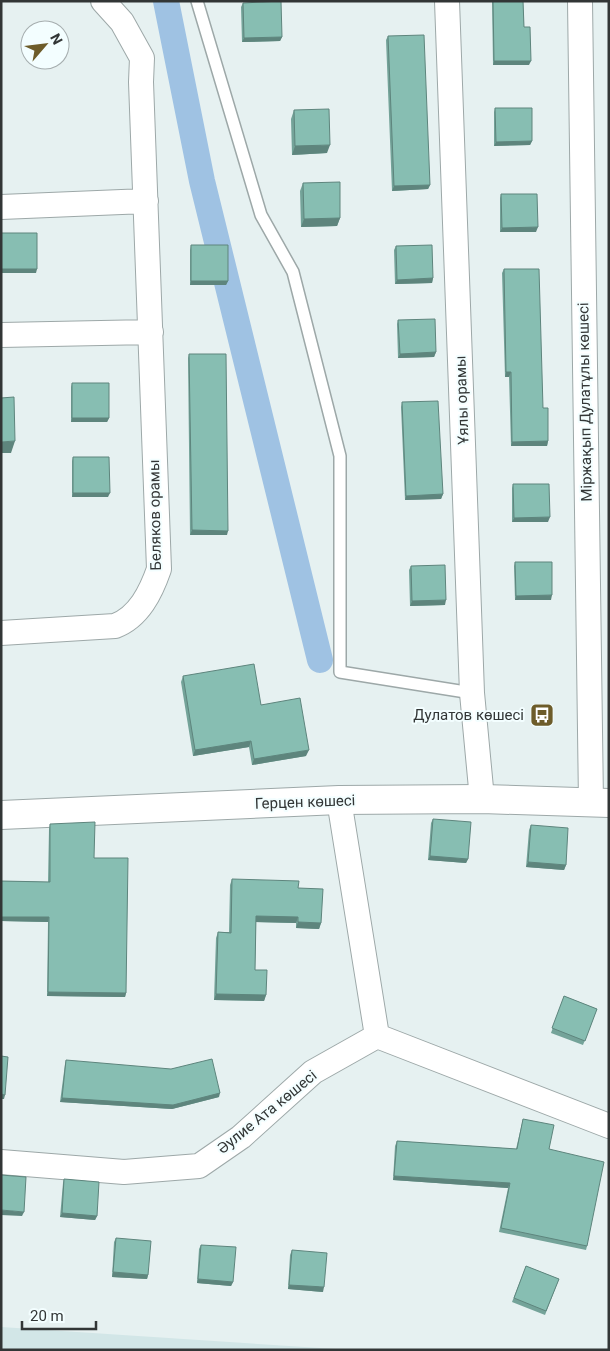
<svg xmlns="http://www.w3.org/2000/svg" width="610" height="1351" viewBox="0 0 610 1351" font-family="Roboto,sans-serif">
<rect width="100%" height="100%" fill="#e6f1f1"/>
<path fill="#d2e6e7" d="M1,1327L351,1350H1Z"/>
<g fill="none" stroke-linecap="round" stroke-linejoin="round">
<path stroke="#9fc2e3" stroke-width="26" d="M166,1L202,181L320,660"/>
<g stroke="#9da8a8" stroke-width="14">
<path id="service" d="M197,1L261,215L293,272L340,456V672L472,693"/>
</g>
<g stroke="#9da8a8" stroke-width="26">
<path id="minor" d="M447,1L472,693L482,799
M580,1L591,803
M1,207L146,201
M1,335L151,332
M1,633L115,626C139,617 151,592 159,569L141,82L142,58L122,22L103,1
M339,800L377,1036
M1,1162L124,1172L199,1166L241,1137L313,1072L377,1036L609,1126"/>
</g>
<g stroke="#9da8a8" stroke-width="30">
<path id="tertiary" d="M1,815L339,800L482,799L609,803"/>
</g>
<use href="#service" stroke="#fff" stroke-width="11"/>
<use href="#minor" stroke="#fff" stroke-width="24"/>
<use href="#tertiary" stroke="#fff" stroke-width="28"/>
</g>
<path fill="#74a399" d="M492,1H523L524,27L529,65H493Z
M243,3L282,37L280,41L242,42L241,7Z
M388,36L430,185L428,189L392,191L386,40Z
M495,108L532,141L530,145L494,146V112Z
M294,110L327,153L292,155L291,119Z
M303,183L340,218L337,226L301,227L300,191Z
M501,194L536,232H500V198Z
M191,245L228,281L226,285H190V250Z
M396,246L433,278L432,283L395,284L394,250Z
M504,269L543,408L548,441L547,446H511L509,377H505L502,273Z
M398,320L436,352L434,357L398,358L397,324Z
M189,354L227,535H190L188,358Z
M72,383L109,418L107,422H71V387Z
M402,402L443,494L441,499L405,500L401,407Z
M73,457L108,497H72V461Z
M513,484L548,522H512V488Z
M515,562L551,600H515L514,566Z
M411,566L445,605L410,606L409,570Z
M183,676L261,705L306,756L252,765L249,747L193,756L181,682Z
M433,819L468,859L466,863L428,860L431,823Z
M50,824L94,858L126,993L125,997L47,996L48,922L1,921V881L48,882L49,829Z
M531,825L566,865L564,870L526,867L529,830Z
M232,879L298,888L321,923L319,929L296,928V923L256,922L255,970L266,995L264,1001L214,1000L216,938L218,932H229L230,885Z
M564,996L597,1009L583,1045L551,1033Z
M66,1060L219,1097L172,1109L60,1102L65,1064Z
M523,1119L587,1246L586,1250L499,1232L508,1188L393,1180L395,1146L397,1141L516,1149Z
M64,1179L97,1216L95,1220L60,1217L63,1183Z
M116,1238L148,1275L147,1279L112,1277L114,1242Z
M201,1245L233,1282L231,1286L197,1283L199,1249Z
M292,1250L323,1292L288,1289L290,1255Z
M526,1266L559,1279L545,1315L512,1302Z"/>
<path fill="#5e857d" d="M282,37L280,41L242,42L244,38Z
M494,61H531L529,65H493Z
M532,141L530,145L494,146L496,142Z
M330,145L327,153L292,155L295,146Z
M430,185L428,189L392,191L394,186Z
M340,218L337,226L301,227L304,219Z
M538,227L536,232H500L502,228Z
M1,269H37L36,273H1Z
M433,278L432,283L395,284L397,280Z
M191,281H228L226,285H190Z
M436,352L434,357L398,358L400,354Z
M506,372H511L509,377H505Z
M72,418H109L107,422H71Z
M15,441L11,453H1V442Z
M548,441L547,446H511L512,442Z
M73,493H110L108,497H72Z
M443,494L441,499L405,500L406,496Z
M550,517L548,522H512L514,518Z
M192,530L228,531L227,535H190Z
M552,595L551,600H515L516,596Z
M446,600L445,605L410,606L412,601Z
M251,741L249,747L193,756L195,750Z
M309,750L306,756L252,765L254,759Z
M430,856L468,859L466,863L428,860Z
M528,862L566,865L564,870L526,867Z
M256,916L298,917L296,923L254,922Z
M1,917H49L48,922L1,921Z
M298,922L321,923L319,929L296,928Z
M48,992L126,993L125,997L47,996Z
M216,994L266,995L264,1001L214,1000Z
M220,1093L219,1097L172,1109L60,1102L62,1098Z
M1,1094L5,1095L4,1099H1Z
M394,1176L510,1183L508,1188L393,1180Z
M1,1210L24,1212L22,1216L1,1215Z
M62,1213L97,1216L95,1220L60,1217Z
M113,1272L148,1275L147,1279L112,1277Z
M198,1279L233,1282L231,1286L197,1283Z
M289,1285L324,1287L323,1292L288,1289Z"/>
<path fill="#87beb2" stroke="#5e857d" d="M281,1L282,37L244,38L243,3Z
M493,1H523L524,27H530L531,61H494Z
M424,35L430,185L394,186L388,36Z
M495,108H532V141L496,142Z
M329,109L330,145L295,146L294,110Z
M340,182V218L304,219L303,183Z
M501,194H537L538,227L502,228Z
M1,233H37V269H1Z
M191,245H228V281H191Z
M432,245L433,278L397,280L396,246Z
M504,269H539L543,408H548V441L512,442L511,372H506Z
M435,319L436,352L400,354L398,320Z
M189,354H226L228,531L192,530Z
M72,383H109V418H72Z
M14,397L15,441L1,442V398Z
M438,401L443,494L406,496L402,402Z
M73,457H109L110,493H73Z
M513,484H549L550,517L514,518Z
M515,562H552V595L516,596Z
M445,565L446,600L412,601L411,566Z
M254,664L261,705L300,698L309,750L254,759L251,741L195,750L183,676Z
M433,819L471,822L468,859L430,856Z
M95,822L94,858H128L126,993L48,992L49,917H1V881L50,882V824Z
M531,825L568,828L566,865L528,862Z
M232,879L299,881L298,888L323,889L321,923L298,922V917L256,916L255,970H267L266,995L216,994L218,932L231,933Z
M564,996L597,1009L585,1041L552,1028Z
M1,1056L8,1057L5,1095L1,1094Z
M212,1059L220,1093L173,1105L62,1098L66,1060L171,1069Z
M523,1119L554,1125L549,1149L604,1162L587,1246L501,1228L510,1183L394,1176L397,1141L517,1149Z
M1,1175L26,1177L24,1212L1,1210Z
M64,1179L99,1182L97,1216L62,1213Z
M116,1238L151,1241L148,1275L113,1272Z
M201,1245L236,1247L233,1282L198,1279Z
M292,1250L327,1253L324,1287L289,1285Z
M526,1266L559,1279L546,1311L514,1298Z"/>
<defs>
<g id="bus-square" transform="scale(1.25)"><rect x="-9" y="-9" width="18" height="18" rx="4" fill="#6d5c2a" stroke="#f3feff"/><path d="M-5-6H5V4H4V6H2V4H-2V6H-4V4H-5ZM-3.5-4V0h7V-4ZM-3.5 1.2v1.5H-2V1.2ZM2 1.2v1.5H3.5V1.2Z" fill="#fff"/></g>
</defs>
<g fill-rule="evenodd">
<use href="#bus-square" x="542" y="715"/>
</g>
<g text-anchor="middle" stroke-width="4" stroke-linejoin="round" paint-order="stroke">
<g font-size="15" fill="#323636" stroke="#f3feff">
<text transform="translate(462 400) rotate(-92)" y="5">Ұялы орамы</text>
<text transform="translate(585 402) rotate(-91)" y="5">Міржақып Дулатұлы көшесі</text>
<text transform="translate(155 515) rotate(-91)" y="5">Беляков орамы</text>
<text transform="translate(305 802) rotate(-2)" y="5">Герцен көшесі</text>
<text transform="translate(267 1112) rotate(-39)" y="5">Әулие Ата көшесі</text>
</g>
<g font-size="15" fill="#323636" stroke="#f3feff" text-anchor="end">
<text x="524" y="720">Дулатов көшесі</text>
</g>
</g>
<rect width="610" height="1351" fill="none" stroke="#323636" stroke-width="5"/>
<g transform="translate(45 45) rotate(62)"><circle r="24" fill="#f3feff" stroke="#a6aeaf"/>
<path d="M0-4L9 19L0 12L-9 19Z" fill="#6d5c2a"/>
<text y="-8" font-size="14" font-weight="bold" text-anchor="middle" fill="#323636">N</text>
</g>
<path d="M22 1321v8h74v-8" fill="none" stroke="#323636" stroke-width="2.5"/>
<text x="30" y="1321" font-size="15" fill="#323636" stroke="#f3feff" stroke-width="4" paint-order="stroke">20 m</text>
</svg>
